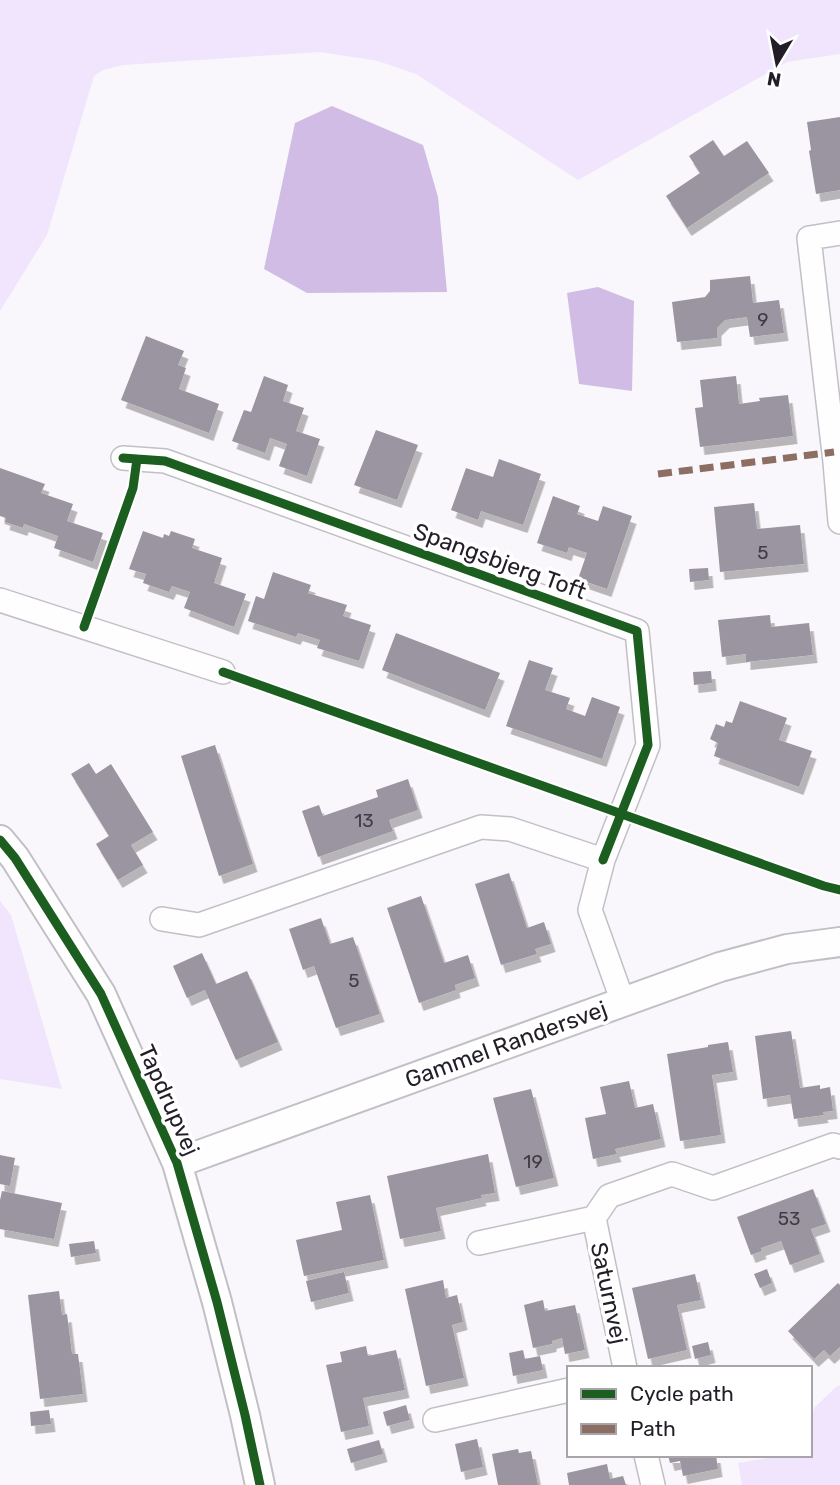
<svg xmlns="http://www.w3.org/2000/svg" width="840" height="1485" viewBox="0 0 840 1485" font-family="Rubik,sans-serif">
<defs>
<filter id="shadow"><feDropShadow dx="4.5" dy="8" stdDeviation="0" flood-color="#0004"/></filter>
</defs>
<rect width="100%" height="100%" fill="#f9f7fb"/>
<path fill="#f0e5fc" d="M0,0H840V54L787,62L578,180L416,74L378,61L320,52L123,65L103,70L94,76L47,235L0,311Z
M0,901L11,915L62,1089L0,1079Z
M840,1385V1485H742L738,1463L786,1455H810V1416L815,1407L835,1388Z"/>
<path fill="#d0bce5" d="M332,106L423,145L438,197L447,292L307,293L264,269L295,123Z
M598,287L634,301L632,391L579,384L567,293Z"/>
<path fill="#9a95a0" filter="url(#shadow)" d="M840,117V190L816,194L809,151L811,150L807,122Z
M713,140L724,156L747,141L769,173L687,228L666,196L700,173L689,156Z
M750,276L753,303L779,300L784,333L750,337L747,317L725,320L717,328V338L677,342L672,302L705,297L710,291V280Z
M146,336L184,351L178,365L186,368L179,389L219,404L209,433L121,400Z
M264,376L288,385L283,401L304,408L296,431L320,439L307,476L279,466L287,444L270,438L265,453L232,441L244,410L251,412Z
M736,376L739,404L760,401L759,398L788,395L793,436L700,447L695,408L703,407L700,380Z
M376,430L418,445L397,500L354,485Z
M499,459L541,474L523,525L481,511L478,520L451,510L466,468L493,477Z
M0,468L45,484L41,493L73,504L67,521L103,533L93,562L54,548L58,536L24,524L23,528L5,522L6,518L0,516Z
M553,496L580,506L577,514L598,521L603,506L632,516L607,589L578,579L587,553L569,547L567,553L537,543Z
M754,503L757,529L800,525L804,564L720,572L714,507Z
M143,531L163,538L164,534L169,536L171,531L195,539L192,548L222,558L214,583L246,594L234,627L184,608L190,592L172,586L169,592L143,583L146,574L129,569Z
M708,568L709,580L690,582L689,569Z
M273,572L311,585L308,593L347,605L343,616L371,625L359,661L317,648L320,640L298,633L296,637L248,621L256,596L264,599Z
M770,615L771,627L809,623L813,655L746,662V654L722,657L718,620Z
M396,633L500,673L485,710L382,670Z
M529,660L553,668L545,690L570,698L566,709L585,716L592,697L620,707L602,759L506,726Z
M711,671L712,683L694,685L693,672Z
M740,701L787,718L779,740L812,751L799,787L714,756L718,743L710,739L716,724L724,727L726,721L732,723Z
M215,745L253,864L219,876L181,756Z
M89,763L96,774L111,764L153,832L131,845L143,865L118,880L96,844L109,836L71,774Z
M408,779L418,810L389,820L393,831L318,857L302,811L319,805L323,816L378,797L376,790Z
M509,873L527,928L544,922L551,944L535,949L537,954L501,965L475,884Z
M421,896L444,963L468,955L475,978L455,985L456,990L419,1003L387,908Z
M321,918L330,944L353,937L380,1014L336,1028L314,966L303,970L289,929Z
M202,953L216,984L247,971L278,1042L236,1060L205,990L187,998L173,966Z
M791,1031L800,1088L820,1085V1089L830,1087L833,1111L823,1112L824,1115L794,1119L790,1095L763,1099L755,1036Z
M728,1042L733,1072L712,1075L721,1135L680,1141L667,1054L708,1047V1045Z
M629,1081L635,1108L653,1104L661,1139L615,1149L617,1154L593,1159L585,1118L606,1114L600,1087Z
M531,1089L554,1178L516,1187L493,1098Z
M488,1154L495,1193L481,1195L482,1198L436,1208L441,1231L400,1239L387,1176Z
M0,1155L15,1158L10,1186L0,1184Z
M813,1189L826,1224L811,1229L820,1254L790,1265L781,1241L761,1248L762,1251L751,1255L737,1217Z
M2,1191L62,1203L54,1239L0,1229V1200Z
M370,1195L384,1260L304,1276L296,1240L342,1230L336,1202Z
M94,1241L96,1253L71,1257L69,1244Z
M767,1269L772,1283L760,1288L754,1274Z
M344,1272L349,1293L311,1302L306,1281Z
M695,1274L701,1300L677,1305L687,1350L648,1359L632,1288Z
M443,1280L446,1298L457,1295L463,1322L452,1325L464,1378L426,1386L405,1289Z
M838,1283L840,1285V1347L830,1356L824,1350L814,1359L788,1331Z
M59,1291L62,1315L67,1314L72,1354H78L83,1394L40,1399L28,1295Z
M543,1300L545,1311L575,1305L585,1350L565,1354L562,1338L552,1341V1344L533,1348L524,1305Z
M708,1342L711,1355L695,1359L692,1346Z
M366,1346L368,1356L396,1350L405,1390L363,1398L369,1426L341,1432L326,1365L342,1362L340,1352Z
M523,1350L525,1359L540,1356L543,1370L513,1376L509,1353Z
M406,1405L410,1420L387,1426L383,1412Z
M49,1410L51,1424L31,1426L30,1412Z
M477,1439L483,1467L461,1472L455,1444Z
M379,1440L383,1454L351,1463L347,1449Z
M518,1449L519,1453L531,1451L538,1485H498L492,1454Z
M668,1455H716L718,1469L683,1476L680,1461L670,1463Z
M607,1464L610,1479L623,1476L626,1485H569L567,1473Z"/>
<g fill="none" stroke-linecap="round" stroke-linejoin="round">
<g stroke="#c2bfc6" stroke-width="26">
<path id="minor" d="M840,233L809,238L835,462L840,522
M123,458L165,461L637,631L648,745L603,860
M0,600L223,672
M162,919L199,925L481,827L510,829L603,860L590,910L623,1002
M594,1218L625,1368
M479,1243L594,1218L609,1196L672,1174L713,1188L833,1145L840,1147
M435,1420L569,1390
M646,1455L653,1485"/>
</g>
<g stroke="#c2bfc6" stroke-width="32">
<path id="tertiary" d="M0,840L15,858L101,994L177,1163L217,1302L245,1415L260,1485
M177,1163L720,967L787,949L840,942"/>
</g>
<use href="#minor" stroke="#fefefe" stroke-width="23"/>
<use href="#tertiary" stroke="#fefefe" stroke-width="28"/>
<path stroke="#8d6e63" stroke-width="7" stroke-dasharray="14 7" stroke-linecap="butt" d="M658,474L834,452"/>
<g stroke="#fff" stroke-width="13">
<path id="cycleway" d="M123,458L165,461L637,631L648,745L603,860
M84,627L133,488L137,459
M223,672L824,886L840,890
M0,840L15,858L101,994L177,1163L217,1302L245,1415L260,1485"/>
</g>
<use href="#cycleway" stroke="#1b5e20" stroke-width="9"/>
</g>
<g text-anchor="middle" stroke-width="7" stroke-linejoin="round" paint-order="stroke">
<g font-size="19" fill="#403b45">
<text x="763" y="326">9</text>
<text x="763" y="559">5</text>
<text x="364" y="827">13</text>
<text x="354" y="987">5</text>
<text x="533" y="1168">19</text>
<text x="789" y="1225">53</text>
</g>
<g font-size="23" fill="#221d27" stroke="#fff">
<text transform="translate(500 561) rotate(20)" y="8">Spangsbjerg Toft</text>
<text transform="translate(506 1044) rotate(-20)" y="8">Gammel Randersvej</text>
<text transform="translate(169 1100) rotate(66)" y="8">Tapdrupvej</text>
<text transform="translate(609 1293) rotate(78)" y="8">Saturnvej</text>
</g>
</g>
<rect x="567" y="1366" width="245" height="91" fill="#ffffff" stroke="#a7a5a9" stroke-width="2"/>
<rect x="581" y="1389" width="35" height="10" fill="#1b5e20" stroke="#a7a5a9" stroke-width="2"/>
<text x="630" y="1401" font-size="21" fill="#221d27">Cycle path</text>
<rect x="581" y="1424" width="35" height="10" fill="#8d6e63" stroke="#a7a5a9" stroke-width="2"/>
<text x="630" y="1436" font-size="21" fill="#221d27">Path</text>
<g transform="translate(777 63) rotate(190)" stroke="#ffffff" stroke-width="5" paint-order="stroke">
<path d="M0-5L12 26L0 18L-12 26Z" fill="#221d27"/>
<text y="-10" font-size="19" font-weight="bold" text-anchor="middle" fill="#221d27">N</text>
</g>
</svg>
